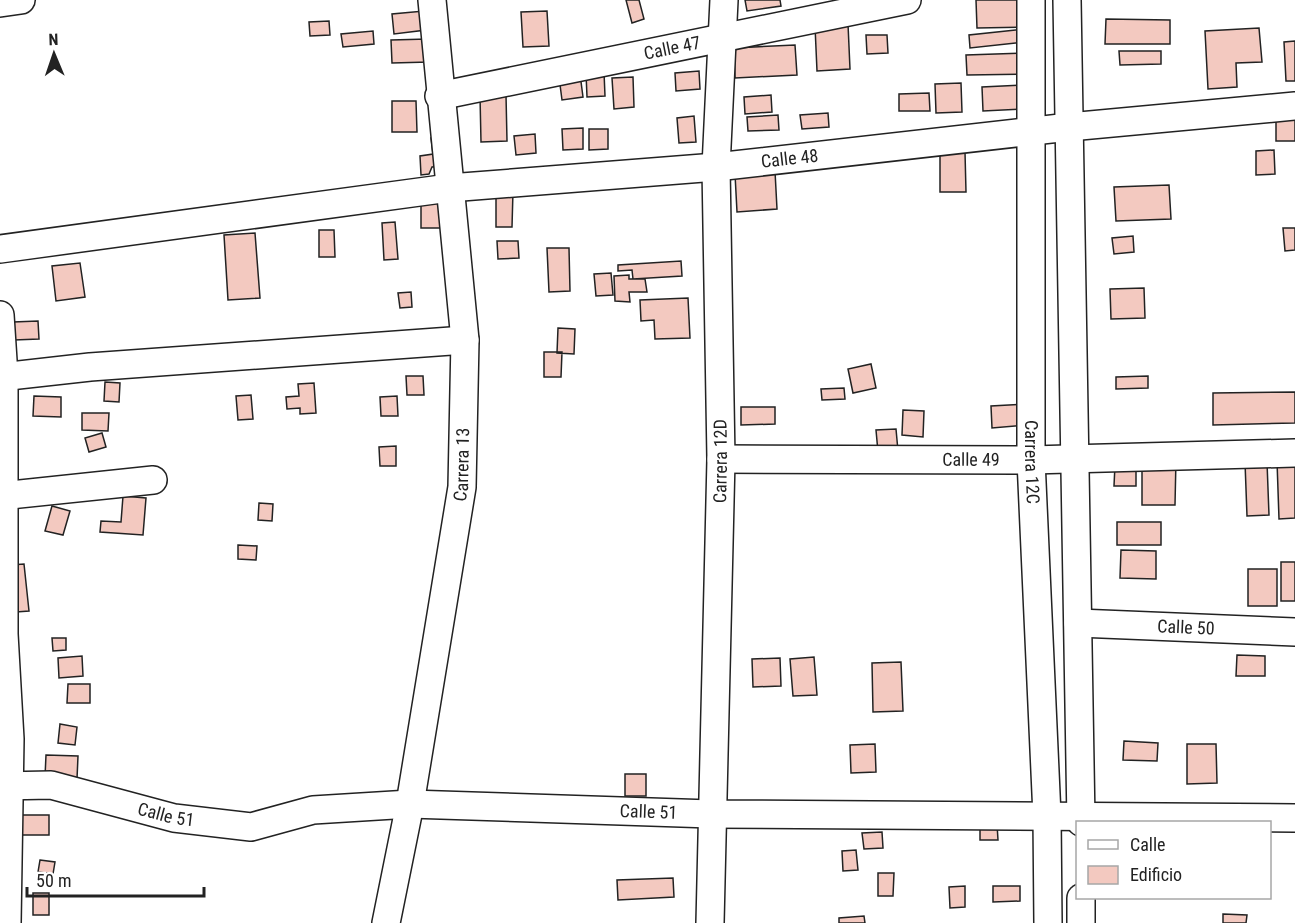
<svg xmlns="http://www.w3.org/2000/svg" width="1295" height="923" viewBox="0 0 1295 923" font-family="'Roboto Condensed',sans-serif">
<rect width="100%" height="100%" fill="#fff"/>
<path fill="#f3c9c0" stroke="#222" stroke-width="1.5" d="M626,0H639L644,19L632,23Z
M745,0H780L781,6L747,11Z
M976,0H1017V9L1024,8L1025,27L977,28Z
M424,11L426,30L394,34L392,14Z
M547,11L549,46L523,47L521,12Z
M1106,19L1170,20V44H1105Z
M329,21L330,35L310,36L309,22Z
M848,24L850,69L817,71L815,26Z
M1259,28L1262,62L1236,63L1237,87L1208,89L1205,31Z
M1024,29L1025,42L970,48L969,35Z
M373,31L374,44L343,47L341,34Z
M866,35H887L888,53L867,54Z
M428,39L429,62L392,63L391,40Z
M1295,41V81H1286L1284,42Z
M795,45L797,75L735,78L734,48Z
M1119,51H1161V64L1120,65Z
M1026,53V74L967,75L966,55Z
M699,71L700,89L676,91L675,73Z
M604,72L605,96L587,97L586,73Z
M580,74L583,97L562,100L559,77Z
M633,77L634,107L614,109L612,78Z
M961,83L962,112L936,113L935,84Z
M1023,85L1025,109L983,111L982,87Z
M929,93L930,111H899V94Z
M506,95L507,141L481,142L480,96Z
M771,95L772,112L745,114L744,97Z
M392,101H416L417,132H392Z
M1276,112H1295V141H1276Z
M828,113L829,127L802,129L800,115Z
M778,115L779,130L748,131L747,117Z
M694,116L696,142L679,143L677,118Z
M583,128V149L563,150L562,129Z
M589,129H608V149L589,150Z
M535,134L536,153L516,155L514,136Z
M442,137L444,166L432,167L429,174L421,175L420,156L433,154L431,138Z
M1274,150L1275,174L1256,175V151Z
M965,152L966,192H940V153Z
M775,171L777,209L737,212L735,174Z
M1169,185L1171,219L1116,221L1114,187Z
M496,191H513L512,227H496Z
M444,197L445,228H421V198Z
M395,222L398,259L384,260L382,223Z
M1283,228H1295V250L1285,251Z
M319,230H334L335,257H319Z
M255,233L260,298L228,300L224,235Z
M1133,236L1134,252L1114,254L1112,238Z
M497,241H518L519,258L498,259Z
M547,248H569L570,291L549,292Z
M681,261L682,276L633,279L632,270L618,271V265Z
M80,263L85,297L56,301L52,266Z
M611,273L613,295L596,296L594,274Z
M629,275V279H645L647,292H629L630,302L615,301L614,276Z
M1144,288L1145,318L1111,319L1110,289Z
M411,292L412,307L400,308L398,293Z
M688,298L690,338L655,339L654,320L641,321L640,300Z
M38,321L39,339L14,340L13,322Z
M558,328L575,329L574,354L557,353Z
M544,352H562L561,377H544Z
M871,364L876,388L853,393L848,369Z
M406,376H423L424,395H407Z
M1148,376V388L1116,389V377Z
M105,382L120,383L119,402L104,401Z
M314,383L316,413L300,414V408L287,409L286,397L299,396L298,384Z
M844,388L845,399L822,400L821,389Z
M1295,392V423L1213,425V393Z
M251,395L253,419L238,420L236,396Z
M34,396L61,397V417L33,416Z
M397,396L398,416H381L380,397Z
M1026,404L1027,425L992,428L991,406Z
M741,407H775V424L741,425Z
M903,410L924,411L923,437L902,435Z
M82,413H109L108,431L82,430Z
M896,429L898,451L878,452L876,430Z
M102,433L106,447L89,452L85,438Z
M396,446V466H380L379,447Z
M1142,459H1176L1175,505H1142Z
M1277,461H1295V518L1279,519Z
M1245,462H1267L1269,515L1247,516Z
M1115,465H1136V486H1114Z
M123,496L146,498L143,535L100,532L101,521L121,522Z
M259,503L273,504L272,521L258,520Z
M52,506L70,511L63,535L45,531Z
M1117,522H1161V545H1117Z
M238,545L257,546L256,560L238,559Z
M1121,550L1156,551V579L1120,578Z
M1281,562H1295V601H1281Z
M24,564L29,611L16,612L11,565Z
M1248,569H1277V606H1248Z
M52,638H66V650L53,651Z
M1237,655L1265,656V676H1236Z
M82,656L83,676L59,678L58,658Z
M814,657L817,695L793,696L790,659Z
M780,658L781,686L753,687L752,659Z
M901,662L903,711L873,712L872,663Z
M68,684H90V703H67Z
M60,724L77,727L75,745L58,743Z
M1124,741L1158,743L1157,761L1123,760Z
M875,744L876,772L851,773L850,745Z
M1187,744H1216L1217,783L1187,784Z
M46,755L78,756L77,779L45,777Z
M625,774H646V796H625Z
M19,815H49V835H19Z
M980,823L997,824L998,840H980Z
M882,832L883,848L864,849L862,833Z
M856,850L858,870L843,871L842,851Z
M40,860L55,862L53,874L38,872Z
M878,873H894L893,896H878Z
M673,878L674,897L618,900L617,880Z
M965,886V907L950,908L949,887Z
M993,886H1020V901L993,902Z
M33,893H49V915H33Z
M1223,914L1247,915L1246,923H1223Z
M864,916L865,923H839V918Z"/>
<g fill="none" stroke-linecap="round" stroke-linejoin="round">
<g stroke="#222" stroke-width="30">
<g id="minor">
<path id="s1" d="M1031,0V460L1047,816L1048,923"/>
<path d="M1067,0L1081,822"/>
<path d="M0,3L21,0"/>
<path id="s2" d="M439,96L907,0"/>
<path id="s3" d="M0,249L449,188L716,167L1069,127L1295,106"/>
<path d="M0,315L4,376V634L10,739L7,923"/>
<path d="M0,377L90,367L465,340"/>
<path id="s4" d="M721,459L1031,460L1295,453"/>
<path d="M0,496L153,480"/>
<path id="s5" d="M1078,623L1295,632"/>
<path id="s6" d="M0,786L51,785L174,818L251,827L313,810L410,804L711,814L1295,818"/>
<path id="s7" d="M386,923L410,804L462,487L465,340L432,0"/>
<path id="s8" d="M710,923L721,459L716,167L724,0"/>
<path d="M1081,923V898"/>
</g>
</g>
<use href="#minor" stroke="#fff" stroke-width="27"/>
</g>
<g text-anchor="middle" stroke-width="4.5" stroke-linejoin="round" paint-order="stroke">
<g font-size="18" fill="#222" stroke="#fff">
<text dy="6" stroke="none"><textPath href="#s2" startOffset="238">Calle 47</textPath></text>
<text dy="6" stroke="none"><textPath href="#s3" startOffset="795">Calle 48</textPath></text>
<text dy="6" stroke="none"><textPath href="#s4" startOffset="250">Calle 49</textPath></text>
<text dy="6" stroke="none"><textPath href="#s8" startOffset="462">Carrera 12D</textPath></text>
<text dy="6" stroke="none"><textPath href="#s1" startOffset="462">Carrera 12C</textPath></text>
<text dy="6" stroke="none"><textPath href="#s7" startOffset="465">Carrera 13</textPath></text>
<text dy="6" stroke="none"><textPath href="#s5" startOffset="108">Calle 50</textPath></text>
<text dy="6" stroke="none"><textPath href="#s6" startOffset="656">Calle 51</textPath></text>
<text dy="6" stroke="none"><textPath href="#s6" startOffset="170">Calle 51</textPath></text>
</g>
</g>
<rect x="1076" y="821" width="195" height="78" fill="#ffffff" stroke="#a7a7a7" stroke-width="1.5"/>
<rect x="1088" y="840" width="30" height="9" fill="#ffffff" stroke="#a7a7a7" stroke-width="1.5"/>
<text x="1130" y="851" font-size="18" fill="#222222">Calle</text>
<rect x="1088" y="866" width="30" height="18" fill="#f3c9c0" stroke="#a7a7a7" stroke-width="1.5"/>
<text x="1130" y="881" font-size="18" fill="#222222">Edificio</text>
<g transform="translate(54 54) rotate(358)" stroke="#ffffff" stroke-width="4.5" paint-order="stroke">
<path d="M0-4.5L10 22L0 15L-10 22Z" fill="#222222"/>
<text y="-9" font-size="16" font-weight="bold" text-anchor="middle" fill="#222222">N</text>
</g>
<path d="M27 887v9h177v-9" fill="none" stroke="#222222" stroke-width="3"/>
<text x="36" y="887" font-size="18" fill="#222222" stroke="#ffffff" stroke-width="4.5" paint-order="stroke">50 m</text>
</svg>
